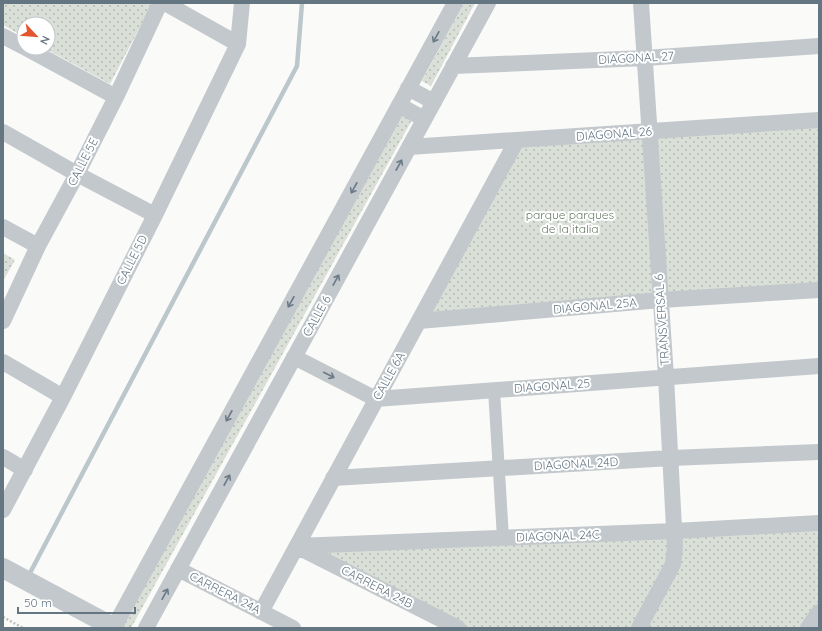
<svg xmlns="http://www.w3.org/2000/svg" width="822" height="631" viewBox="0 0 822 631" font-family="Quicksand,sans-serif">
<defs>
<pattern id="park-dots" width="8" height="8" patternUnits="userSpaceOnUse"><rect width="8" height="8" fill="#dadfd7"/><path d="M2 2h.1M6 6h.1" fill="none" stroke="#b4b9b4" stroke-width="1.8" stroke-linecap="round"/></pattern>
</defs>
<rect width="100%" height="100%" fill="#fafaf8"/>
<path fill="url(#park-dots)" d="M3,3H149L152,4L110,84L44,48H48V24H24V37L3,25Z
M464,3H475L431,86L422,81Z
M403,115L412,120L131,628H128L121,624Z
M819,120V290L419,321L517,140Z
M3,253L15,260L3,281Z
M819,523V612L808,628H458L297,546Z"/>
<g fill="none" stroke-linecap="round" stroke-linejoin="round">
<path stroke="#bbc7cb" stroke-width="4.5" d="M30,573L297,66L302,3"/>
<path stroke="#bbbfc2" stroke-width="2.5" stroke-dasharray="2 2" stroke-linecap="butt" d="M3,617L23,628"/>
<path stroke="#c3c8cc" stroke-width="12" d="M494,390L503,538"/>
<path stroke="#c3c8cc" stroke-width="16" d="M165,3L238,44
M3,36L24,47
M26,48L116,97
M453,66L645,58L819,46
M408,88L434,102
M399,105L424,119
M3,132L77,174L155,215
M409,147L819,120
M3,227L38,246
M3,321L38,246L77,174L116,97L160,3
M419,321L661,300L819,290
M294,357L376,399L819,366
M3,362L63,397
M3,457L25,470
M333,478L671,458L819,452
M3,510L63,397L155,215L238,44L242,3
M297,546L675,531L819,523
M298,547L458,628
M178,569L293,628
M261,612L517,140
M114,627L455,3
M146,628L488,3
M639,628L673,564L675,547L666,377L641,3
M808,628L819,612"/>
<path stroke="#c3c8cc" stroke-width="20" d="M3,568L115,628"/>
</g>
<defs><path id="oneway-shaft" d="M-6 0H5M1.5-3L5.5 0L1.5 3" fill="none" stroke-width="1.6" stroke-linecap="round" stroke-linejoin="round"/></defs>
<g stroke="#6a7a87">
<use href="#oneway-shaft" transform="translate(436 37) rotate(119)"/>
<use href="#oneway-shaft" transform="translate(399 165) rotate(-61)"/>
<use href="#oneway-shaft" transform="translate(354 188) rotate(119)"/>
<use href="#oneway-shaft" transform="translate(336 280) rotate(-61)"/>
<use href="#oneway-shaft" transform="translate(291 302) rotate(119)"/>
<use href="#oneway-shaft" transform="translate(329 375) rotate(27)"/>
<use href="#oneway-shaft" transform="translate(229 416) rotate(119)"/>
<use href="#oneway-shaft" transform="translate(227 480) rotate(-61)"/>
<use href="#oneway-shaft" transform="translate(165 594) rotate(-61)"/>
</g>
<g text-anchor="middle" stroke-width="4" stroke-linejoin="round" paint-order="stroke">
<g font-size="12" fill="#657683" stroke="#fff">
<text transform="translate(636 58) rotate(-3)" y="4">DIAGONAL 27</text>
<text transform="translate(614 134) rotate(-4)" y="4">DIAGONAL 26</text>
<text transform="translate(83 162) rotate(-63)" y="4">CALLE 5E</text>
<text transform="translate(132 260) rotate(-63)" y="4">CALLE 5D</text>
<text transform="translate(595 306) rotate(-5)" y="4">DIAGONAL 25A</text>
<text transform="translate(317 316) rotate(-61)" y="4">CALLE 6</text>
<text transform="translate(662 320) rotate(-94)" y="4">TRANSVERSAL 6</text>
<text transform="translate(389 376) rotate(-61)" y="4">CALLE 6A</text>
<text transform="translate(552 386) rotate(-4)" y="4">DIAGONAL 25</text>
<text transform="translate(576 464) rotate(-3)" y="4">DIAGONAL 24D</text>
<text transform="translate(558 536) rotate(-2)" y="4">DIAGONAL 24C</text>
<text transform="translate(377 587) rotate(27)" y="4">CARRERA 24B</text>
<text transform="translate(225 593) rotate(27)" y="4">CARRERA 24A</text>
</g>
<g font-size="12" fill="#687a64" stroke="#fff">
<text x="570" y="219">parque parques<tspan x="570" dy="14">de la italia</tspan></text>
</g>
</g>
<rect width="822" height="631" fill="none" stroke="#657683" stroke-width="8"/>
<g transform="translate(36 36) rotate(116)"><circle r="19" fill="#ffffff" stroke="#c1c8cd"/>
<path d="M0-3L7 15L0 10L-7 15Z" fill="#e4572e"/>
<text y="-6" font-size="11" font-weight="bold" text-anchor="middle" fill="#657683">N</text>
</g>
<path d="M18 607v6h117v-6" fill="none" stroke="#657683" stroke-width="2"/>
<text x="24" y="607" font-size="12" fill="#657683" stroke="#ffffff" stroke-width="3" paint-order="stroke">50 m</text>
</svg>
